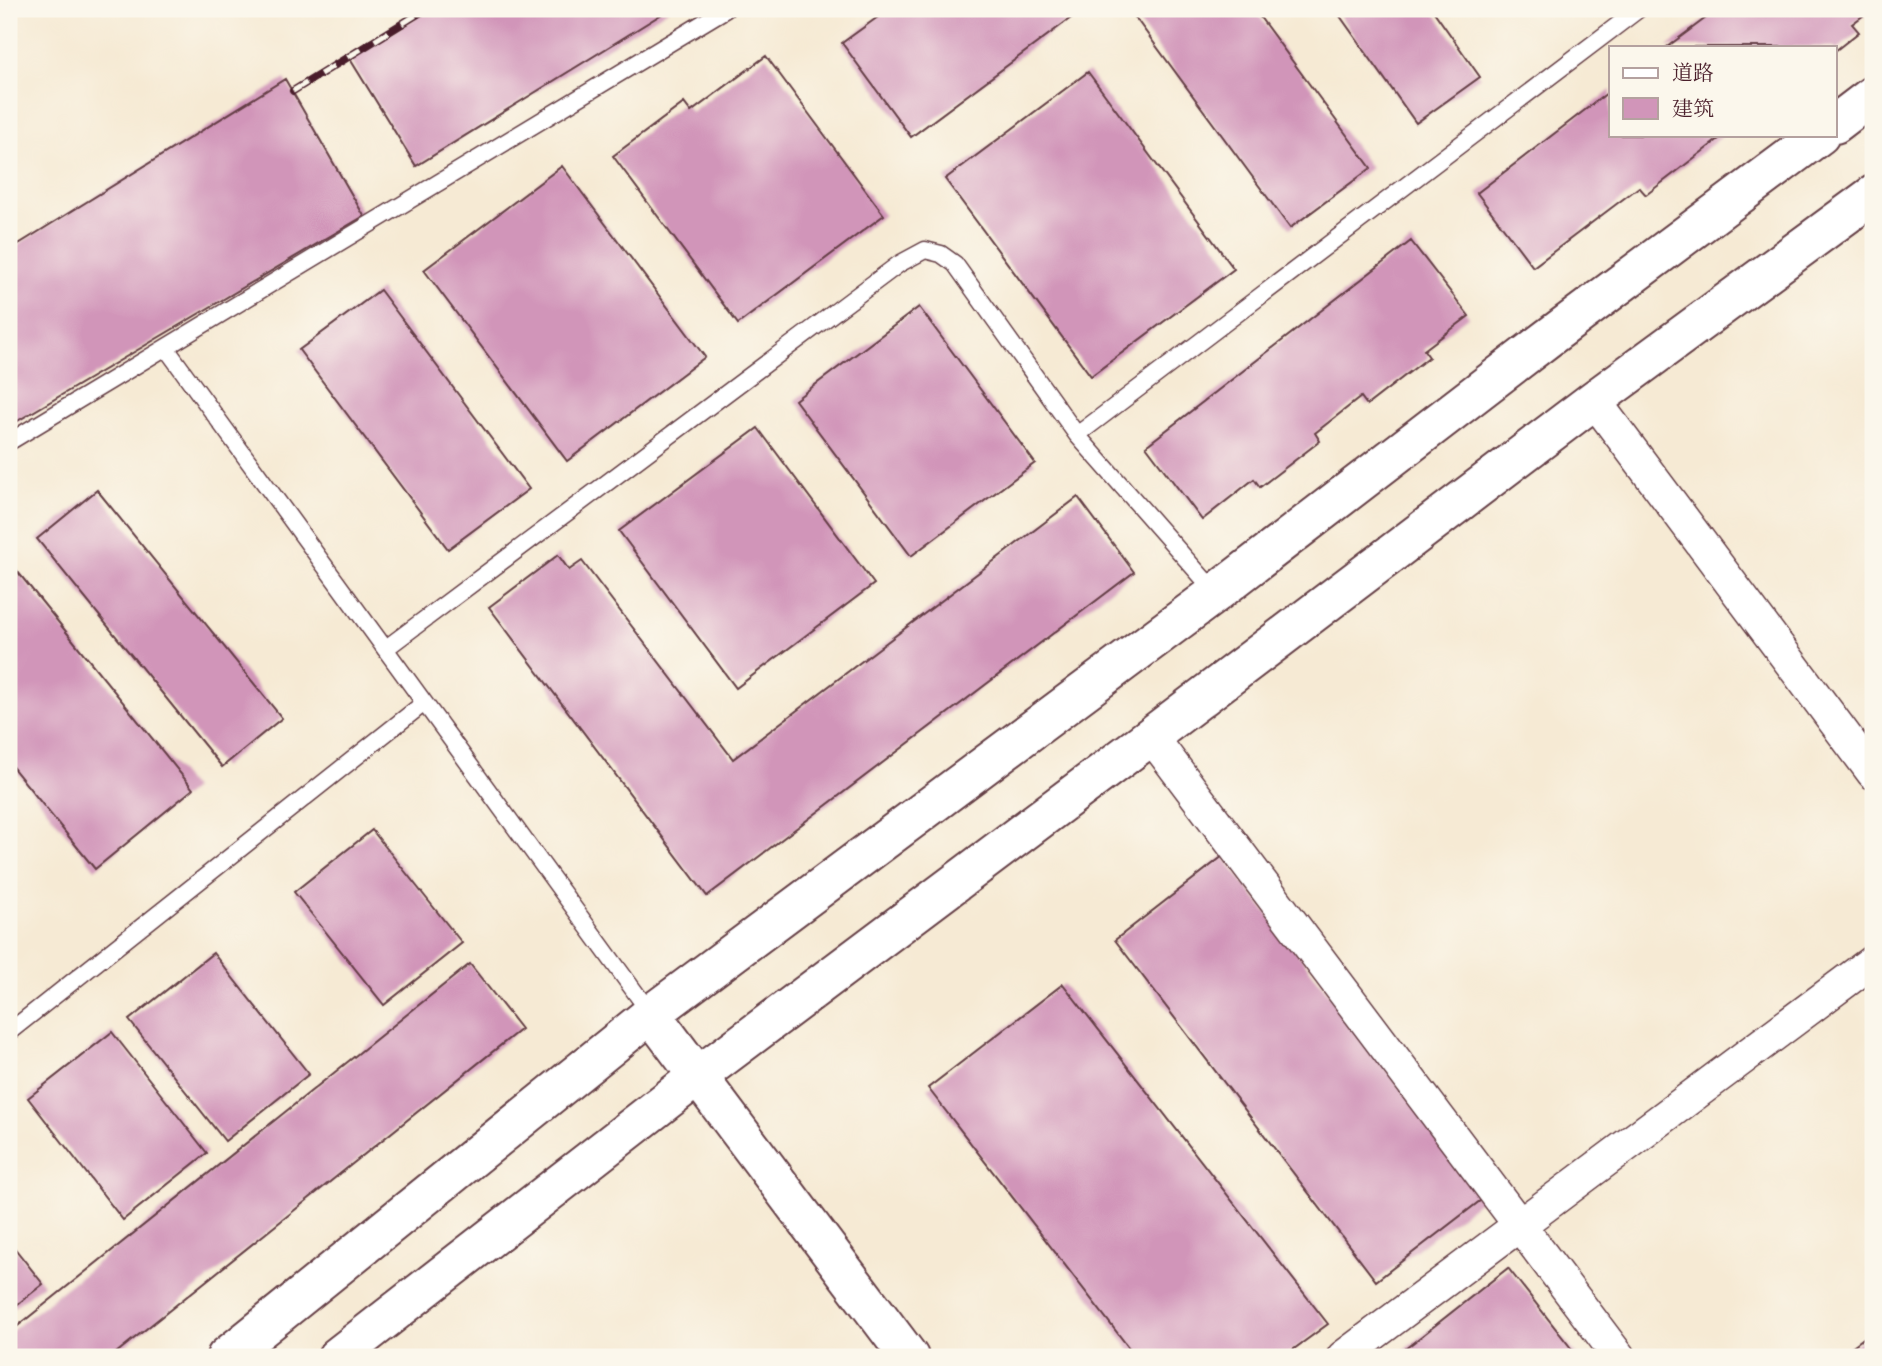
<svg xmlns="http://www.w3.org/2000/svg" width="1882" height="1366" viewBox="0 0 1882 1366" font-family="Vollkorn,'Noto Serif SC',serif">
<rect width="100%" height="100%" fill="#fbf7ec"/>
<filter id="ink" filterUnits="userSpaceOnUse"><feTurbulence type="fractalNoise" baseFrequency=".0143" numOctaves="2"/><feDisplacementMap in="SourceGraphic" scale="14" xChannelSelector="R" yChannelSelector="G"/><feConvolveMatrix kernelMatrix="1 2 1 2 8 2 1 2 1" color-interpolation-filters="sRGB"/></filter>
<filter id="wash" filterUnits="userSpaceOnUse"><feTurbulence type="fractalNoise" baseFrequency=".00686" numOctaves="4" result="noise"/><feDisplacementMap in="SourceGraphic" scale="28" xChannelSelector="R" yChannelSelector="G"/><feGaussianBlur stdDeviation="1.57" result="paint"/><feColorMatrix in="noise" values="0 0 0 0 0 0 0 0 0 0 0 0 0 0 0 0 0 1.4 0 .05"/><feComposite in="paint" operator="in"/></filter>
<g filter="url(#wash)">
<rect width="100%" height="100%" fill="#f6ead4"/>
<g id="blocks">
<path fill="#d195b9" d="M430,9H670L416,166L350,59Z
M889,9H1083L911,137L842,43Z
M1129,9H1254L1371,168L1290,228Z
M1335,9H1432L1480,77L1416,123Z
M1718,9H1872L1852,24L1859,32L1835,51V47H1667Z
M766,56L884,215L738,324L613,156L684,103L691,112Z
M1088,72L1234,269L1091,376L945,179Z
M285,79L364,216L9,426V250Z
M1611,90V135H1724L1646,195L1639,187L1533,267L1477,193Z
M562,166L705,357L567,461L424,270Z
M1411,241L1469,316L1424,350L1429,357L1367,405L1361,397L1315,433L1320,441L1260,487L1254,479L1202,520L1146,446Z
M380,290L529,489L448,549L299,350Z
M919,307L1035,463L911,556L795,400Z
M758,428L874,584L736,688L619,531Z
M97,490L282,718L222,767L37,539Z
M1078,497L1134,572L707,896L489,607L558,555L569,570L582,561L733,759Z
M9,561L193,789L95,869L9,763Z
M372,830L462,943L384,1005L294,892Z
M1223,856L1485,1197L1376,1281L1115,940Z
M213,953L309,1074L225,1141L129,1020Z
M470,964L521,1029L111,1357H9V1333Z
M1063,984L1328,1324L1283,1357H1136L928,1088Z
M112,1032L207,1153L123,1220L28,1098Z
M9,1241L43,1284L9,1311Z
M1508,1268L1578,1357H1395Z
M1873,1331V1357H1838Z"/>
</g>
</g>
<g filter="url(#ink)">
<use href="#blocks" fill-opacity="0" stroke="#643d44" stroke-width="2"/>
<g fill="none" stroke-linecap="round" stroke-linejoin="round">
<g stroke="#643d44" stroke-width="19">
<path id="service" d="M166,348L651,1014
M1077,435L1639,9
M9,442L726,9
M385,649L899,264L925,250L941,254L955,264L1077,435L1216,593
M9,1032L424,703"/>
</g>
<g stroke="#643d44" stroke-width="35">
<path id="minor" d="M1594,400L1873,773
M1151,736L1619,1357
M1343,1357L1873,961"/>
</g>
<g stroke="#643d44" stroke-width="42">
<path id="tertiary" d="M1835,124L1873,95
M651,1014L909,1357
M226,1357L651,1014L1216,593L1548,338L1820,135
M337,1357L698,1076L1151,736L1594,400L1873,195"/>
</g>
<use href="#service" stroke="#fff" stroke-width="16"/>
<use href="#minor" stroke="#fff" stroke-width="32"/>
<use href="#tertiary" stroke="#fff" stroke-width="38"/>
<g stroke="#4a1f2b" stroke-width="8">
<path id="rail" d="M293,91L426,9"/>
</g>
<use href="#rail" stroke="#fbf7ec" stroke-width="5" stroke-dasharray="16" stroke-linecap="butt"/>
</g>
</g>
<rect width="1882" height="1366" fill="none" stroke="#fbf7ec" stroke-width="35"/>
<rect x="1609" y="46" width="228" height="91" fill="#fbf7ec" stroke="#b4a19f" stroke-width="2"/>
<rect x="1623" y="68" width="35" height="10" fill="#ffffff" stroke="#b4a19f" stroke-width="2"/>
<text x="1672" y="80" font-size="21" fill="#4a1f2b">道路</text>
<rect x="1623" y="98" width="35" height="21" fill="#d195b9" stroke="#b4a19f" stroke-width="2"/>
<text x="1672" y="116" font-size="21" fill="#4a1f2b">建筑</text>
</svg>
